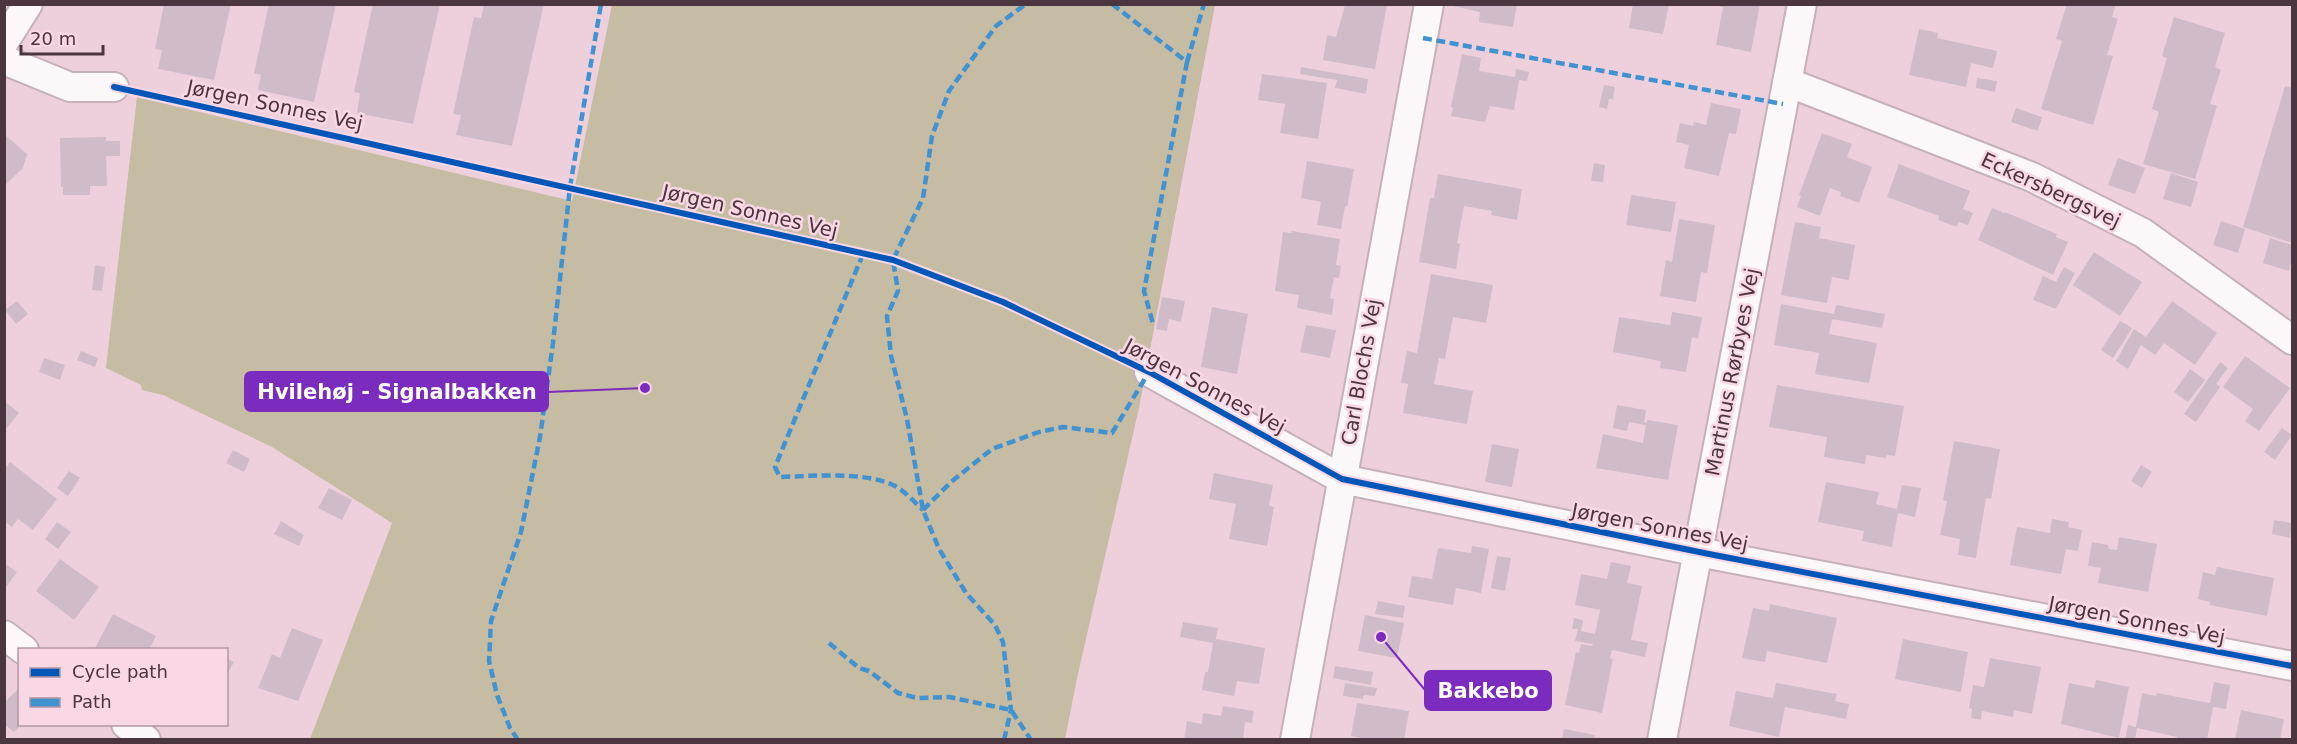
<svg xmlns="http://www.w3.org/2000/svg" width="2297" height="744" viewBox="0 0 2297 744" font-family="'DejaVu Sans',sans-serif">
<rect width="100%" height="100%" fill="#edd0dc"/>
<path fill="#c6bba3" d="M612,5H1215L1139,408L1077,678L1065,739H310L392,523L272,447L163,395L142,390L141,385L106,368L137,97L572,201Z"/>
<path fill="#d0bcc8" d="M164,4H231L214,80L158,69L162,50L155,49Z
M269,4H336L314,102L258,90L261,75L254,73Z
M373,4H440L413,124L357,113L360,93L354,92Z
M484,4H544L512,146L456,135L461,115L453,114L474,17L481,18Z
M1444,4H1517L1513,27L1479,22L1480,12Z
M1633,4H1669L1663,34L1629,28Z
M1720,4H1760L1751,52L1716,45L1723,7H1720Z
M2067,4H2116L2112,17L2118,19L2107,55L2113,56L2093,125L2041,109L2062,41L2056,39Z
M1345,5H1387L1375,69L1323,60L1327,35L1336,37Z
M2174,17L2225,33L2215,67L2221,70L2210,104L2217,106L2195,179L2143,164L2159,112L2152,109L2167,58L2162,56Z
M1919,29L1938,33L1937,38L1997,51L1993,68L1971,63L1966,87L1909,75Z
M1462,54L1481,58L1479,71L1515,77L1516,69L1529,72L1527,81L1519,80L1514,110L1490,106L1485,122L1451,116L1453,107H1451Z
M1301,67L1368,79L1366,94L1335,88L1337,80L1300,74Z
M1262,74L1327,83L1318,139L1280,133L1285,104L1258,100Z
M1977,78L1997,81L1995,92L1976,88Z
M1604,85L1615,87L1613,99H1609L1607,109L1599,107Z
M2285,86L2292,88V243L2243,227Z
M1711,103L1741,109L1736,134L1729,133L1719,176L1684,168L1689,145L1676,142L1680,123L1693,126L1694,122L1706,125Z
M2016,108L2042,117L2038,131L2011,122Z
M1822,133L1852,144L1847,157L1872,167L1859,203L1840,196L1841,192L1830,188L1820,216L1797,207L1801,196L1799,195Z
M4,134L27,154L23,168L4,186Z
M106,137V141H120V156H106L107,186H90V195H63V187H61L60,138Z
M2118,158L2145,168L2135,194L2108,185Z
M1307,161L1354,169L1347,207L1345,206L1341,229L1317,225L1321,202L1301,198Z
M1594,163L1605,165L1603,182L1591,181Z
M1899,164L1970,191L1963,209L1973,213L1968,225L1959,222L1957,227L1938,220L1939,216L1887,197Z
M2171,173L2198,182L2191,207L2163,199Z
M1438,174L1522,189L1517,220L1491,215L1492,211L1464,206L1457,243L1460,244L1456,269L1419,262L1430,198H1434Z
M1631,195L1676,202L1671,232L1626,225Z
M1992,208L2004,213L2005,212L2057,234L2056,237L2068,242L2053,275L1978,240Z
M1679,219L1715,225L1707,273L1701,272L1696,302L1660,296L1666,260L1672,262Z
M2221,221L2245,229L2238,253L2213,245Z
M1795,222L1821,227L1819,238L1855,245L1849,280L1832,277L1827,303L1781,295Z
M1292,231L1340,239L1336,265L1341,266L1339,278L1334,277L1330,298L1334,299L1332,315L1297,308L1299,295L1275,291L1283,232L1291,233Z
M2270,238L2292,245V258L2289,271L2263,263Z
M2094,252L2142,282L2120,316L2073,285Z
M95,265L105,267L102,291L92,290Z
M2064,267L2075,273L2056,309L2033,300L2043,276L2056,282Z
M1431,274L1493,285L1486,323L1453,317L1445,359L1439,358L1434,384L1473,391L1467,424L1403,413L1408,384L1401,383L1407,351L1417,353Z
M1162,297L1185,301L1181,322L1169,319L1167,331L1156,329Z
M17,301L28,314L16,324L5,310Z
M2172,301L2217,333L2195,365L2164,343L2155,355L2141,345L2128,369L2116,361L2134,329L2146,337Z
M1781,304L1834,314L1836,305L1885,314L1882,328L1832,319L1829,334L1877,343L1869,383L1815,374L1819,353L1774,345Z
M1212,307L1248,314L1237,374L1201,367Z
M1672,312L1702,317L1698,339L1692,337L1686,372L1660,368L1661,361L1613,352L1619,317L1670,325Z
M2120,321L2132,328L2113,358L2101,350Z
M1306,325L1336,330L1330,358L1300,352Z
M81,351L98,358L95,367L77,360Z
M2245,356L2290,388L2259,431L2245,421L2253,409L2223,387Z
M44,358L65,365L60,380L39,372Z
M2220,362L2228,368L2216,384L2220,387L2196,422L2184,414Z
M2190,369L2205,380L2188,402L2174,392Z
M1777,385L1904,406L1895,456L1887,455L1886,458L1866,455L1865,464L1824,457L1827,437L1769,427Z
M7,403L19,413L7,428L5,426V406Z
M1617,405L1646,410L1644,422L1647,423V420L1678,425L1668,480L1596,468L1603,434L1643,443L1646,425L1629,422L1627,431L1613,428Z
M2282,428L2292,435L2275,460L2264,452Z
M1954,441L2000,449L1991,499L1986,498L1976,558L1958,555L1960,539L1940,535L1947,501L1943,500Z
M1492,444L1519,449L1512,487L1485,482Z
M233,450L250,459L244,472L226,463Z
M10,462L57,499L33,530L18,519L12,527L4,521V470Z
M2141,465L2152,472L2142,488L2131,481Z
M69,471L80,478L68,496L57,488Z
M1214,473L1273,485L1269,506L1274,507L1267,546L1229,539L1236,504L1209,499Z
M1826,482L1879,492L1876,504L1897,509L1902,485L1921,488L1915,517L1898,513L1892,547L1862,541L1864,531L1818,522Z
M329,488L352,500L342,520L318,508Z
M2052,519L2069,522L2068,527L2082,530L2078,551L2066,549L2061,574L2010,565L2017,527L2050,533Z
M2274,520L2292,523L2290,538L2272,534Z
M281,521L304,535L299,546L274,534Z
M57,522L71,532L58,549L45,539Z
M2119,537L2157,544L2148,592L2098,583L2101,568L2088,566L2092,542L2108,545L2109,549L2117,550Z
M1472,546L1489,549L1481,593L1456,588L1453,605L1408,597L1412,576L1432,579L1438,548L1471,553Z
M1497,556L1511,558L1505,591L1491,588Z
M60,559L99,587L74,620L36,591Z
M1611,562L1631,566L1627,583L1642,586L1631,640L1648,643L1645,657L1612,650L1610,658L1613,659L1602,713L1565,705L1576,652L1579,653L1581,644L1592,646L1593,644L1575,641L1578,629H1572L1574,618L1583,620L1581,631L1595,634L1600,610L1575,605L1581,574L1607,579Z
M4,563L17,572L4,590Z
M2217,567L2274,578L2267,616L2210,605V602L2198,599L2203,572L2215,575Z
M1378,601L1405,606L1403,618L1375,614Z
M1770,604L1837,618L1827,663L1767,651L1765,662L1742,658L1753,608L1769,611Z
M113,614L156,636L149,650L95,648Z
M1365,615L1404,623L1397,658L1358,651Z
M1183,622L1218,628L1216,639L1265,648L1259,684L1237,681L1234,696L1202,690L1205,672H1208L1213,643L1180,637Z
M292,628L323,640L298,701L258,688L272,654L280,658Z
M1903,639L1968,652L1961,692L1895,679Z
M226,658L234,662L226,676Z
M1990,658L2041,667L2032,714L2014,710L2013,717L1982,711L1981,720L1971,718L1972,709L1969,708L1973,685L1984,687Z
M1335,666L1373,672L1371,685L1333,678Z
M2096,680L2129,687L2119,738L2061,724L2069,683L2094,688Z
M2214,682L2230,685L2226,709L2213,707L2207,740H2177V737L2137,728L2135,740H2125L2128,725L2136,727L2142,693L2156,696L2157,693L2210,703Z
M1345,683L1377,688L1375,696L1364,695L1363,699L1343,696Z
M1776,683L1837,694L1835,701L1849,704L1846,719L1785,707L1779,737L1729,726L1736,691L1773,698Z
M17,690L20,693V726L14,732L4,724V703Z
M1357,703L1409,711L1404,740H1371L1351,736Z
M1223,706L1254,711L1252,723L1245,722L1243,740H1184L1187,721L1202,724L1203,713L1221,716Z
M2241,710L2284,719L2280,740H2235Z
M1564,729L1595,735L1594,740H1562Z"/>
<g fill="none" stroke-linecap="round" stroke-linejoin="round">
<g stroke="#c6b0b9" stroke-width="32">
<path id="minor" d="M4,42L28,4
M4,60L70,87H114
M1787,82L2032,177L2143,233L2292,340
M1149,372L1342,479L1714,555L2292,666
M4,635L24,650
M126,724L146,740
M1295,740L1429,4
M1662,740L1802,4"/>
</g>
<use href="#minor" stroke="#fcf8fa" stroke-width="28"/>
<path stroke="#4192d1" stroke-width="4.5" stroke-dasharray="9 4.5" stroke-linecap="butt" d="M1112,4L1187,62L1144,291L1153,324
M1423,38L1783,104
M1187,62L1204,4
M863,254L775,467L780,477C812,476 866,471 895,486C905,491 915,503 923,510
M923,510L951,482L992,449L1039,432L1063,427L1112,433L1149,372
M829,643L859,668L869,671L898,693L917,698L949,697L1011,710L1031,740
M518,740L510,728L497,695L489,661L491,621L521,532L540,437L553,343L570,187L601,4
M1004,740L1011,710L1003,642L995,625L966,593L939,549L923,510L907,419L891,356L887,316L898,291L893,260L923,198L932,136L949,91L996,26L1026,4"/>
<g stroke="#f9d7e5" stroke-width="10">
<path id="cycleway" d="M114,87L893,260L1003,302L1149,372L1342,479L1714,555L2292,666"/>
</g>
<use href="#cycleway" stroke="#0057b8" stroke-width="6"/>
</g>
<g text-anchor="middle" stroke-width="5" stroke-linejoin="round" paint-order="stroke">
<g font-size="20" fill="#4b353f" stroke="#f9d7e5">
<text transform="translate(275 105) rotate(12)" y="7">Jørgen Sonnes Vej</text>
<text transform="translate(2051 190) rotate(25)" y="7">Eckersbergsvej</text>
<text transform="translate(750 211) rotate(13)" y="7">Jørgen Sonnes Vej</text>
<text transform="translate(1361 372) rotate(-80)" y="7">Carl Blochs Vej</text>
<text transform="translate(1732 372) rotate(-79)" y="7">Martinus Rørbyes Vej</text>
<text transform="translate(1205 386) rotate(28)" y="7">Jørgen Sonnes Vej</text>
<text transform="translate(1660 527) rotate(11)" y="7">Jørgen Sonnes Vej</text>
<text transform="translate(2137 620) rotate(11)" y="7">Jørgen Sonnes Vej</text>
</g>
</g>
<path fill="none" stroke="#7b2cbf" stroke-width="2" d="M645 388L548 392M1381 637L1425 690"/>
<g fill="#7b2cbf" stroke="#f9d7e5" stroke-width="2">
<circle cx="645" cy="388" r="6"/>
<circle cx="1381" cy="637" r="6"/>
</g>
<g fill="#7b2cbf" stroke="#7b2cbf" stroke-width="2">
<rect x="245" y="372" width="303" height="39" rx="6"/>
<rect x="1425" y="671" width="126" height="39" rx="6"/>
</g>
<g font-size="21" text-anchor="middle" font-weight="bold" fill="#fff">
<text x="397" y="399">Hvilehøj - Signalbakken</text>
<text x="1488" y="698">Bakkebo</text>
</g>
<rect width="2297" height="744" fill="none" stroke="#4b353f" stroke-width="12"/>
<rect x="18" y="648" width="210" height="78" fill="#f9d7e5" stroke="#b396a3" stroke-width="1.5"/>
<rect x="30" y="668" width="30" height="9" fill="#0057b8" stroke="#b396a3" stroke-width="1.5"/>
<text x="72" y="678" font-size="18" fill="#4b353f">Cycle path</text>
<rect x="30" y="698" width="30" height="9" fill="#4192d1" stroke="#b396a3" stroke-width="1.5"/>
<text x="72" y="708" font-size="18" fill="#4b353f">Path</text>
<path d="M21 45v9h82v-9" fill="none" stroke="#4b353f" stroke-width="3"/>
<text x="30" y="45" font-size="18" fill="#4b353f" stroke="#f9d7e5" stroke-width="4.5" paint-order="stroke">20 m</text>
</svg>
